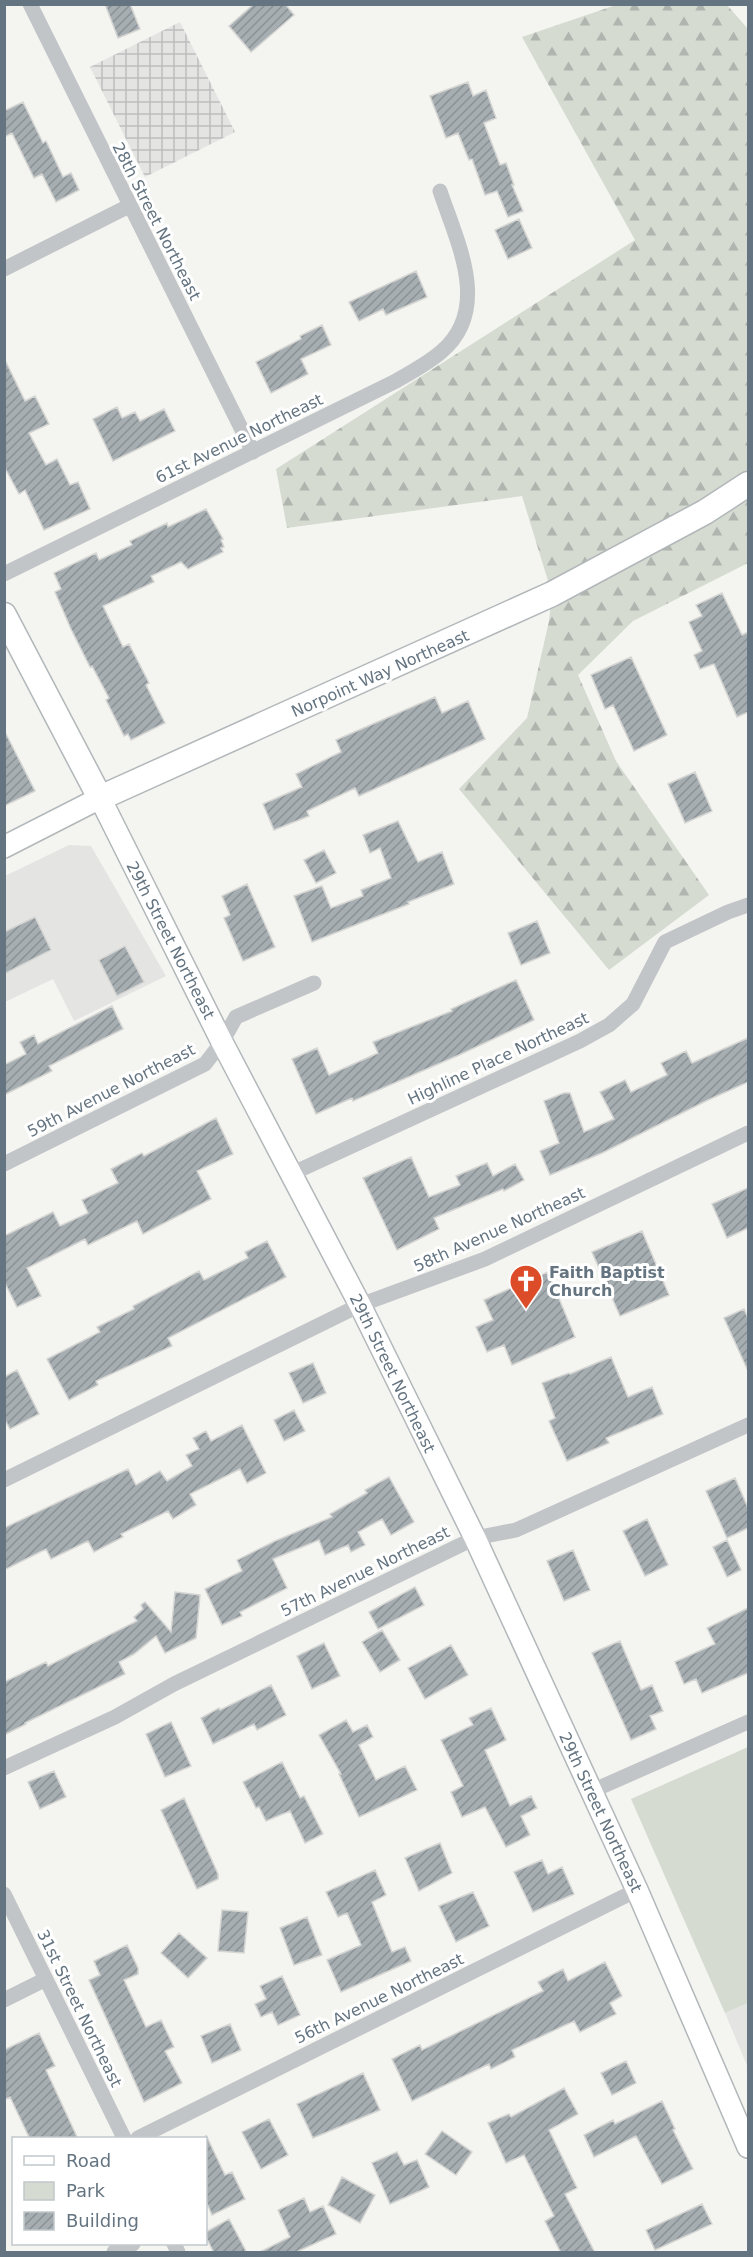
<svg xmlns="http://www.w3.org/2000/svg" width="753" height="2257" viewBox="0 0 753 2257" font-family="'DejaVu Sans',sans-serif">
<defs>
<pattern id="industrial-grid" width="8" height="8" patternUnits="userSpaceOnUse" patternTransform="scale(1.5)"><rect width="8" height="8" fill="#e4e5e3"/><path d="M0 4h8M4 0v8" fill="none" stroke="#bcbebd"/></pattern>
<pattern id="forest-firs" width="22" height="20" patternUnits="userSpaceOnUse" patternTransform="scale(1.5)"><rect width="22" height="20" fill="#d5dbd1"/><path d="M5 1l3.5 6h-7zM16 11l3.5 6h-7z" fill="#b0b6af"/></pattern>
<pattern id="building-hatch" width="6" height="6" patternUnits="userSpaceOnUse" patternTransform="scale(1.5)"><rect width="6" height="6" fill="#a6aeb2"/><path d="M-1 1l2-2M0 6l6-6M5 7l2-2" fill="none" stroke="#8b9296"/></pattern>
</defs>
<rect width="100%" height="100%" fill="#f4f4f0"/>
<path fill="#e4e5e3" d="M69,845L91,846L166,976L74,1021L53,979L5,1002V876Z
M748,2003V2068L725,2013Z"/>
<path fill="url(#industrial-grid)" d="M180,22L235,132L145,177L90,67Z"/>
<path fill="url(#forest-firs)" d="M616,5H727L748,29V563L633,621L578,675L616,761L709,895L609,970L459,789L527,718L549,621L552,594L522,496L287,528L276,469L635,240L522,37Z"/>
<path fill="#d5dbd1" d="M748,1747V2003L725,2013L631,1799Z"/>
<path fill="url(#building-hatch)" stroke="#d5d5d3" stroke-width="1.5" d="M105,4H130L140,29L118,38Z
M254,4H285L294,15L251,52L229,26Z
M468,82L473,96L486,90L496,118L484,123L500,165L506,163L514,185H512L523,211L508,217L497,191L485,195L472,159L469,160L458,133L446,138L430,96Z
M23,102L43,143L46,141L63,177L71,173L79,190L56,202L42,174L34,178L12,133L4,137V111Z
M519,219L532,248L508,259L495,230Z
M416,271L427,297L386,315L383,309L359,321L349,302Z
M322,325L331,345L301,359L308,374L271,393L256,362L301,339L300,336Z
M4,358L25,401L35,396L49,424L29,433L46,465L57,459L70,485L78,482L90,509L44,530L25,490L19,494L4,466Z
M117,407L122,418L135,412L140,421L164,409L175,431L113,461L93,419Z
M206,509L223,539L221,540L224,547L221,548L223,552L188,569L181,562L151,576L154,582L103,606L123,647L129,644L149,683L146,685L165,723L131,740L128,734L124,736L106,700L109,698L92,666L90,667L71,629L55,592L61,589L54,573L96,553L99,560L132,545L130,541L167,523L168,527Z
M722,593L742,635L748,632V712L737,717L714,664L700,669L694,655L702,651L689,622L702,616L696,605Z
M631,657L667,735L634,751L613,705L605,709L591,675Z
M435,697L442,713L468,701L485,739L359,796L355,788L307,811L309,816L274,830L263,804L302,787L296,774L341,752L336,740Z
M4,730L35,791L4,806Z
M695,772L712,811L685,823L668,784Z
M398,821L418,862L442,852L454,884L408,902L409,904L312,942L294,896L322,886L331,908L363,896L361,890L391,878L380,848L370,853L363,835Z
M324,850L336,873L316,883L304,860Z
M247,884L275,947L243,961L224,918L230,915L222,896Z
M35,917L51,950L4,974V932Z
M537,921L550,953L521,965L508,933Z
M125,946L144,982L117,996L99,960Z
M516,980L534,1020L459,1055L353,1101L352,1098L316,1114L292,1059L317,1048L329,1075L378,1053L373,1042L452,1011L451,1009Z
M112,1006L123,1029L49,1066L52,1071L4,1095V1065L26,1054L20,1042L34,1035L38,1044Z
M748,1038V1082L708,1100L602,1153L550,1175L540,1151L559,1143L544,1101L564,1093H570L584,1132L614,1119L600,1092L625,1080L631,1092L667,1075L661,1063L686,1051L692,1063Z
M216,1118L233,1154L197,1171L211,1199L143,1234L137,1221L88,1245L85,1239L27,1268L41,1296L17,1307L4,1281V1236L53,1212L60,1226L88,1213L82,1200L118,1183L111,1169L142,1153L144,1156Z
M411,1157L429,1197L460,1185L456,1176L487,1163L493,1176L515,1164L524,1180L504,1191L503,1189L434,1218L439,1229L397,1250L363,1178Z
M748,1188V1228L727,1238L712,1204Z
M642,1231L669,1295L620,1316L592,1252Z
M267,1241L286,1277L168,1338L172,1346L96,1381L98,1385L69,1400L47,1359L100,1332L97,1327L134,1309L133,1306L199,1271L204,1280L248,1258L245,1252Z
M548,1272L575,1337L512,1365L504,1345L487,1352L476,1327L493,1320L484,1300Z
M744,1309L748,1318V1371L724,1318Z
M611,1357L628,1397L652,1387L663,1414L606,1438L609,1443L567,1461L549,1421L555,1418L542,1383L569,1373L570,1374Z
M313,1363L326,1393L303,1403L289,1373Z
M17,1370L39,1414L10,1429L4,1418V1377Z
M294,1410L305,1431L284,1441L274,1420Z
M242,1425L266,1473L247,1483L240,1469L190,1494L196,1505L173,1519L168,1511L121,1534L123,1537L94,1552L88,1541L51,1559L46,1549L4,1570V1528L128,1469L136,1485L160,1471L167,1481L192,1466L186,1455L199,1449L193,1438L206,1431L211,1441Z
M389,1477L414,1522L391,1535L382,1519L358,1532L365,1545L351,1552L348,1545L325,1555L319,1540L273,1559L287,1588L240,1612L242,1616L222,1625L205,1589L242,1571L237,1560L275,1541L332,1517L330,1514L367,1493L365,1490Z
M735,1478L748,1508V1528L727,1538L706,1491Z
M647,1519L668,1565L645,1576L623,1531Z
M727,1540L741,1570L727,1577L713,1547Z
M573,1550L590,1590L564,1601L547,1561Z
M415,1587L424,1605L378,1629L369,1612Z
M175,1592L200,1595L196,1638L165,1653L156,1636L134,1654L119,1662L125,1674L25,1723L26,1724L4,1735V1682L46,1662L48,1666L137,1621L134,1617L143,1609L141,1605L145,1602L171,1632Z
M748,1608V1673L702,1693L696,1679L684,1684L675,1662L715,1644L707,1628Z
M382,1630L400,1660L380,1672L362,1642Z
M620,1641L641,1690L652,1685L663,1711L650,1716L656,1729L631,1740L592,1653Z
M324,1643L340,1676L312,1689L297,1656Z
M451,1645L468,1675L425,1699L408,1668Z
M271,1685L286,1715L257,1730L254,1724L213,1744L201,1718L219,1708L220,1710Z
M491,1708L506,1740L485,1750L510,1806L531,1796L537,1808L521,1816L530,1835L506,1847L485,1807L462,1817L451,1792L463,1786L441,1740L473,1725L469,1718Z
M346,1720L353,1732L367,1725L373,1737L359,1745L376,1780L405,1766L417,1790L359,1817L339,1774H341L319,1735Z
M171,1722L191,1766L165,1777L146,1734Z
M282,1762L300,1798L304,1796L323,1834L305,1843L290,1811L266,1821L259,1807L256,1808L243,1782Z
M54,1771L66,1797L40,1809L28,1782Z
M184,1798L218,1874V1879L197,1889L161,1810Z
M440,1843L452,1873L419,1891L405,1858Z
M542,1860L548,1874L562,1867L574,1894L533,1912L514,1872Z
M375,1870L386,1895L372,1902L392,1952L405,1947L411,1961L341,1992L327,1960L361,1945L347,1913L338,1917L326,1892Z
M473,1892L489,1926L456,1942L439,1906Z
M222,1910L248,1912L244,1953L218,1951Z
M307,1917L322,1955L294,1965L280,1928Z
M179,1933L207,1958L188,1978L161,1953Z
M127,1945L138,1968V1974L124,1980L146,2027L161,2020L174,2047L165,2051L182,2083L144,2102L89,1980L100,1975L94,1961Z
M605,1962L622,1996L610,2003L616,2014L580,2032L574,2021L512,2050L515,2057L491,2069L489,2064L412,2101L392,2059L420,2045L422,2050L543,1991L538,1982L563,1969L568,1981Z
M282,1976L300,2015L278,2025L272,2012L261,2017L255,2004L266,1999L260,1986Z
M230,2024L241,2050L212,2063L201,2036Z
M39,2033L55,2066L46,2070L78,2139H30L10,2097L4,2100V2050Z
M626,2061L636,2083L612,2095L601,2073Z
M363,2073L380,2110L313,2138L297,2104Z
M564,2088L578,2114L549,2130L577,2188L565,2194L595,2253H561L545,2221L554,2216L524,2155L506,2163L488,2123L509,2114L511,2117Z
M662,2101L675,2129L673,2130L693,2169L662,2184L636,2136L594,2157L584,2135L613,2120L615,2124Z
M269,2119L288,2155L261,2169L242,2132Z
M442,2131L472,2152L456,2175L425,2154Z
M206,2135L225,2175L232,2172L245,2199L212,2215L206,2201Z
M397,2152L404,2165L417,2160L429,2187L390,2204L372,2163Z
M342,2177L375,2195L360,2223L328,2205Z
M304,2198L310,2212L323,2206L336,2234L294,2253H258L290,2237L278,2210Z
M702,2204L712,2224L655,2250L646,2230Z
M229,2219L247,2253H214L206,2237V2232Z"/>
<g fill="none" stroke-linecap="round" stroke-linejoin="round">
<g stroke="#b2b7ba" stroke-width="24">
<path id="secondary" d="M4,847L100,798L222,1042L360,1305L475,1538L637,1890L748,2147"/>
</g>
<g stroke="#b2b7ba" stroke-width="27">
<path id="primary" d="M4,615L100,798L552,594L705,512L748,484"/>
</g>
<path stroke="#c2c5c8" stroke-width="15" d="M30,4L253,452
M4,269L129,206
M4,574L394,382C410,373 427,364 441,352C492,309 457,242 440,191
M4,1164L205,1064L222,1042L236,1017L314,983
M291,1174L580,1041L609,1025L633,1004L665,942L728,912L748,905
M4,1480L360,1305L485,1259L748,1133
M4,1768L115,1717L174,1684L475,1538L516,1530L748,1425
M592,1791L748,1722
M4,1894L124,2138
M4,2000L46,1979
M138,2138L637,1890
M174,2244L178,2252
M114,2252L133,2244"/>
<use href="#secondary" stroke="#fff" stroke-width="21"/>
<use href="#primary" stroke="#fff" stroke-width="24"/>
</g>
<defs>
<g id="church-pin" transform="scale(1.725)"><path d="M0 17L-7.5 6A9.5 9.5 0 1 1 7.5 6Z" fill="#dc4c28" stroke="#fff"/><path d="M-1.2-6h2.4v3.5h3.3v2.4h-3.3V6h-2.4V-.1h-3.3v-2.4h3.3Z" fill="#fff"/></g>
</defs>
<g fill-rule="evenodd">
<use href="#church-pin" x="526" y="1281"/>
</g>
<g text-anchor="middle" stroke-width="6" stroke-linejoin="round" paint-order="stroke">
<g font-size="16" fill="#647480" stroke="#fff">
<text transform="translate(157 221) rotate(63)" y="6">28th Street Northeast</text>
<text transform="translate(239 438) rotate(-26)" y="6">61st Avenue Northeast</text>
<text transform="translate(380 673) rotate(-24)" y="6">Norpoint Way Northeast</text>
<text transform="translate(171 940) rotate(63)" y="6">29th Street Northeast</text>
<text transform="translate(498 1058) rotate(-25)" y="6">Highline Place Northeast</text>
<text transform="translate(111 1090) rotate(-27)" y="6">59th Avenue Northeast</text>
<text transform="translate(499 1229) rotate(-24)" y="6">58th Avenue Northeast</text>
<text transform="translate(393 1373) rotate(64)" y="6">29th Street Northeast</text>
<text transform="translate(365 1571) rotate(-26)" y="6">57th Avenue Northeast</text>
<text transform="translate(601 1812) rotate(65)" y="6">29th Street Northeast</text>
<text transform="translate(379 1998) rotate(-26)" y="6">56th Avenue Northeast</text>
<text transform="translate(80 2008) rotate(64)" y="6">31st Street Northeast</text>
</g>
<g font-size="16" font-weight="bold" fill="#647480" stroke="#fff" text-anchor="start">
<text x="549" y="1278">Faith Baptist<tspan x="549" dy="18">Church</tspan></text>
</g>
</g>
<rect width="753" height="2257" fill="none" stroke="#647480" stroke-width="12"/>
<rect x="12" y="2137" width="195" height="108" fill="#ffffff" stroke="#c1c7cc" stroke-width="1.5"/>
<rect x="24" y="2156" width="30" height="9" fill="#ffffff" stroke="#c1c7cc" stroke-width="1.5"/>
<text x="66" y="2167" font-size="18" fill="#647480">Road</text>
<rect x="24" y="2182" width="30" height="18" fill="#d5dbd1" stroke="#c1c7cc" stroke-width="1.5"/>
<text x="66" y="2197" font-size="18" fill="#647480">Park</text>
<rect x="24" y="2212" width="30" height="18" fill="url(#building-hatch)" stroke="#c1c7cc" stroke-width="1.5"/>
<text x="66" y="2227" font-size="18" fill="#647480">Building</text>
</svg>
